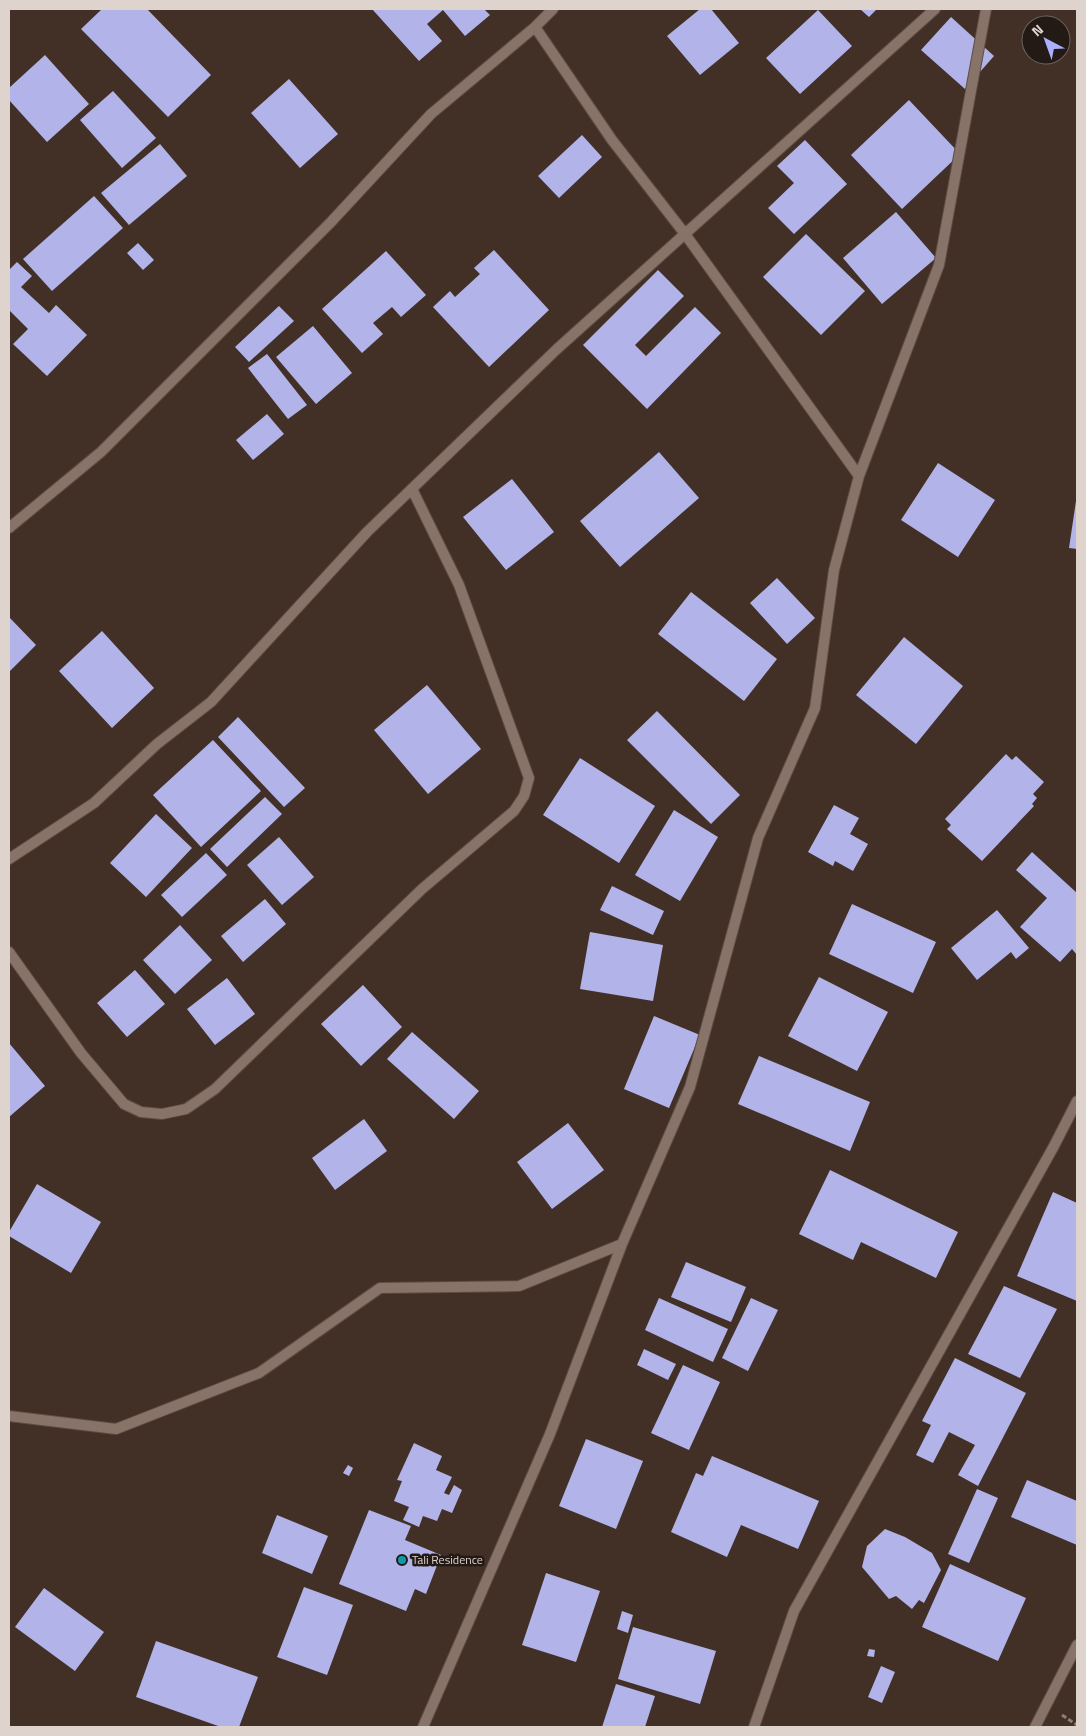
<svg xmlns="http://www.w3.org/2000/svg" width="1086" height="1736" viewBox="0 0 1086 1736" font-family="'Titillium Web',sans-serif">
<rect width="100%" height="100%" fill="#423027"/>
<path fill="#b2b3e9" d="M102,9H147L211,75L168,117L81,29Z
M372,9H484L490,15L465,36L443,10L427,24L442,41L419,61Z
M700,9H711L739,43L700,75L667,36Z
M860,9H877L869,17Z
M818,10L852,46L800,94L766,58Z
M951,17L994,56L965,89L921,50Z
M45,55L89,104L47,142L9,100V88Z
M289,79L338,134L300,168L251,113Z
M113,91L156,138L122,168L80,120Z
M909,100L960,154L902,209L851,155Z
M582,135L602,157L559,198L538,176Z
M805,140L847,184L794,234L768,208L794,183L777,166Z
M160,144L187,176L129,225L101,193Z
M94,196L123,228L52,291L23,259Z
M896,212L936,258L882,304L843,258Z
M806,234L865,291L821,335L763,277Z
M138,243L154,260L143,270L127,253Z
M494,250L549,310L489,367L433,307L450,291L455,297L480,274L474,268Z
M386,251L426,295L401,317L392,307L373,323L383,334L362,353L322,309Z
M17,262L32,276L21,287L49,313L56,305L87,335L47,376L13,344L28,329L9,310V270Z
M658,270L684,296L635,345L646,356L695,307L721,333L647,409L583,345Z
M279,306L294,321L249,362L235,347Z
M313,326L352,373L316,404L276,357Z
M267,354L307,405L288,419L248,368Z
M267,414L284,434L253,460L236,440Z
M659,452L699,498L620,567L580,521Z
M938,463L995,500L958,557L901,520Z
M512,479L554,532L506,570L463,517Z
M1076,501H1077V549L1069,548Z
M777,578L815,618L787,644L750,603Z
M691,592L777,659L744,701L658,634Z
M9,617L36,645L9,672Z
M102,631L154,688L112,728L59,671Z
M904,637L963,686L916,744L856,695Z
M427,685L481,749L428,794L374,730Z
M657,711L740,795L711,824L627,740Z
M238,717L305,788L284,807L218,737Z
M213,740L261,791L201,847L153,795Z
M1006,754L1012,760L1016,756L1044,782L1033,794L1037,798L1032,804L1034,806L982,861L947,829L951,825L945,819Z
M580,758L655,806L619,863L543,815Z
M265,797L282,814L227,867L210,849Z
M834,805L859,818L850,834L868,844L853,871L835,861L833,866L808,852Z
M674,810L718,837L680,901L635,875Z
M156,814L192,848L146,897L110,863Z
M279,837L314,877L282,905L247,865Z
M1032,852L1077,893V955L1072,949L1060,962L1020,927L1047,898L1016,870Z
M206,853L227,875L182,917L161,895Z
M612,886L664,911L653,935L600,910Z
M265,899L286,924L243,962L221,936Z
M852,904L936,942L913,993L829,954Z
M997,910L1029,948L1016,959L1011,952L977,980L951,948Z
M180,925L212,960L175,994L143,960Z
M590,932L663,945L653,1001L580,989Z
M135,970L165,1004L127,1037L97,1003Z
M819,977L888,1012L857,1071L788,1036Z
M227,978L255,1014L215,1045L187,1009Z
M363,985L402,1027L361,1066L321,1024Z
M654,1016L700,1035L669,1108L624,1089Z
M412,1032L479,1091L454,1119L387,1059Z
M9,1043L45,1086L9,1117Z
M759,1056L870,1102L850,1151L738,1104Z
M364,1119L387,1151L335,1190L312,1158Z
M568,1123L604,1170L552,1209L517,1162Z
M830,1170L958,1232L936,1278L861,1242L853,1260L799,1234Z
M37,1184L101,1222L71,1273L9,1236V1232Z
M1053,1192L1077,1203V1301L1017,1276Z
M686,1262L746,1287L731,1322L671,1297Z
M1004,1286L1057,1309L1020,1378L968,1354Z
M659,1298L728,1329L713,1362L645,1330Z
M751,1298L778,1310L748,1371L722,1358Z
M644,1349L676,1364L668,1380L637,1365Z
M955,1358L1026,1393L978,1486L958,1475L975,1445L949,1432L933,1463L916,1455L931,1425L922,1421Z
M683,1365L720,1382L689,1450L651,1433Z
M586,1439L643,1461L616,1529L559,1506Z
M414,1443L442,1456L436,1470L452,1477L444,1493L449,1495L454,1485L462,1490L452,1513L442,1509L437,1521L423,1516L419,1527L403,1520L409,1507L394,1501L402,1481L397,1480Z
M712,1456L819,1501L798,1549L741,1525L727,1557L671,1532L696,1473L703,1476Z
M348,1465L353,1468L349,1476L343,1473Z
M1027,1480L1077,1501V1545L1011,1517Z
M977,1489L998,1498L969,1563L948,1554Z
M369,1510L411,1526L405,1540L441,1555L426,1594L415,1589L406,1611L339,1584Z
M277,1515L328,1536L312,1574L262,1553Z
M885,1529L905,1537L932,1553L941,1570L924,1603L919,1600L912,1609L896,1596L889,1599L862,1567L867,1546Z
M950,1564L1026,1598L998,1661L922,1627Z
M546,1573L600,1591L576,1662L522,1645Z
M304,1587L353,1605L327,1675L277,1657Z
M44,1588L104,1632L75,1671L15,1627Z
M622,1611L633,1615L628,1633L617,1629Z
M633,1627L716,1651L700,1704L618,1679Z
M156,1641L258,1677L239,1727H221L136,1697Z
M869,1649L875,1650L874,1657L867,1656Z
M881,1666L895,1672L882,1703L868,1697Z
M616,1684L655,1696L645,1727H602Z"/>
<g fill="none" stroke-linecap="round" stroke-linejoin="round">
<g stroke="#5b4c45" stroke-width="12">
<path id="street" d="M553,9L535,27L612,140L685,234L859,476
M9,528L101,452L331,222L431,114L535,27
M9,859L94,803L157,744L211,702L367,532L557,349L935,9
M9,952L81,1053L124,1104L141,1112L162,1114L186,1109L215,1089L422,889L514,811L524,796L529,778L459,585L412,489
M9,1416L116,1429L259,1373L380,1288L519,1286L622,1244
M423,1727L550,1434L622,1244L690,1087L758,838L815,708L834,570L859,476L939,265L986,9
M754,1727L794,1611L1054,1146L1077,1101
M1035,1727L1077,1645"/>
</g>
<path stroke="#8e7f77" stroke-width="3" stroke-dasharray="5 2.5" stroke-linecap="butt" d="M1062,1715L1077,1725"/>
<use href="#street" stroke="#887369" stroke-width="10"/>
</g>
<circle fill="#0f9aa8" stroke="#231a16" stroke-width="2" cx="402" cy="1560" r="5"/>
<g text-anchor="middle" stroke-width="5" stroke-linejoin="round" paint-order="stroke">
<g font-size="12" fill="#ded3cd" stroke="#231a16" text-anchor="start">
<text x="412" y="1564">Tali Residence</text>
</g>
</g>
<rect width="1086" height="1736" fill="none" stroke="#ded3cd" stroke-width="20"/>
<g transform="translate(1046 40) rotate(319)"><circle r="24" fill="#231a16" stroke="#6e645f"/>
<path d="M0-4L9 19L0 12L-9 19Z" fill="#aab0fb"/>
<text y="-8" font-size="14" font-weight="bold" text-anchor="middle" fill="#ded3cd">N</text>
</g>
</svg>
